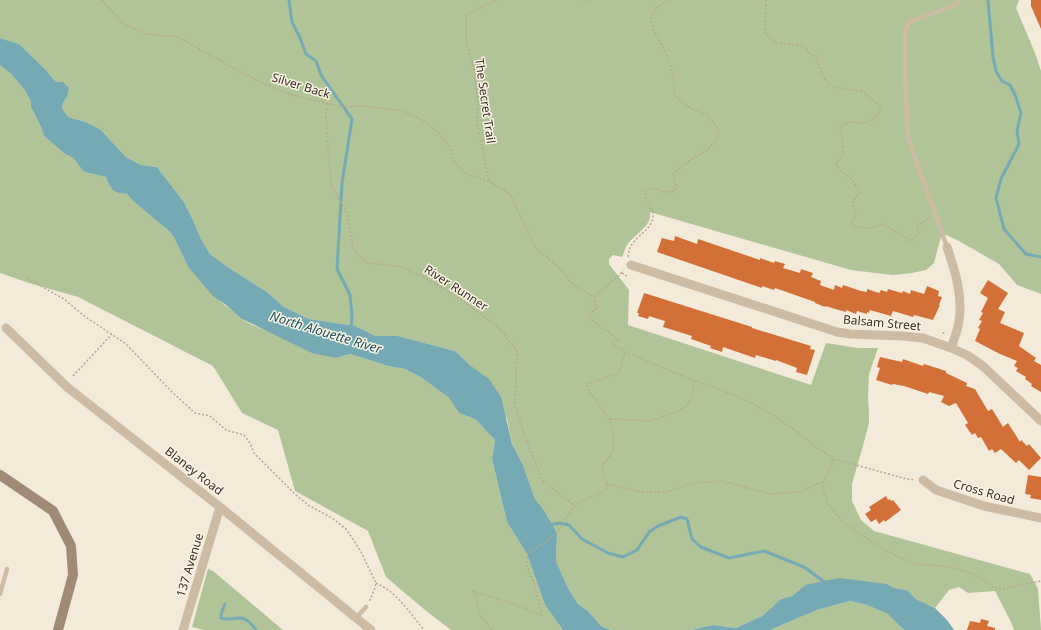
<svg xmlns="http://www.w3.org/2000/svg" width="1041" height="630" viewBox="0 0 1041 630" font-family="'Noto Sans',sans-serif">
<rect width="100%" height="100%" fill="#f4ead9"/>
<path fill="#b0c497" d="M0,0H1019L1016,8L1035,53L1041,71V294L1017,285L999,264L959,241L942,233L934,263L926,270L912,273L893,275L851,270L650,212C652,227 635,233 627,245C625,248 624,253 622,257L613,255L609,259V264L629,290L628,325L811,385L826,343L858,348H878L869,374L868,397L869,413V423L864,442L852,484V501L861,520L874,531L1030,574L1038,589L1041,630H1014L1011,622L995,591L968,593L959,587L949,590L935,608L916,599L907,590L894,588L887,584L805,585L792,596L781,599L762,616L736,628L713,625L691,630H611L601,626L588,611L578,604L568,588L556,561L557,533L544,510L535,499L523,465L512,444L507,419L471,366L455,351L398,336H376L355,326L309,319L284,307L267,292L229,268L210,254L201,239L193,220L184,202L157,167L141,165L126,157L101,130L86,122L68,117L62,108L63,103L67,97L63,82H56L45,69L19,44L0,38Z
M0,65L11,74L24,89L31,102V107L41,127L44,136L65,154L73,158L84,172L106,177C111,189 114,193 127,194L133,201L169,231L174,237L188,267L224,305L230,308L240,318L252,325L336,358L350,354L388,366L405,369L422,378L449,398L459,413L475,419L495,440L492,459L507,522L527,554L545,605L563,630H451L425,610L386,577L368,531L295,491L278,430L242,413L213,366L78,297L29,283L0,273Z
M208,569L213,571L283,630H204L192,627Z
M850,601L867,605L889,614L904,630H770L817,610Z"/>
<path fill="#75aab4" d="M0,38L19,44L45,69L56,82H63L69,88L67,97L63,103L62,108L68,117L86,122L101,130L126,157L141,165L157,167L184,202L193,220L201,239L210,254L229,268L267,292L284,307L309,319L355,326L376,336H398L455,351L471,366L489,379L501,397L512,444L523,465L535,499L544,510L557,533L556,561L568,588L578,604L588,611L601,626L611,630H563L545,605L527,554L507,522L492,459L495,440L475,419L459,413L449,398L422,378L405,369L388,366L350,354L336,358L312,353L240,318L230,308L213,296L188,267L174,237L169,231L133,201L127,194C113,193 111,190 106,177L84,172L73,158L65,154L44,136L41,127L31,107V102L24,89L11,74L0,65Z
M839,578L887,584L894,588L907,590L916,599L935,608L947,620L954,630H904L888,614L867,605L850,601L817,610L770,630H691L713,625L736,628L762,616L781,599L792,596L805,585Z"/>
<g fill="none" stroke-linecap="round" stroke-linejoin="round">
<path stroke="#75aab4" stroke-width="3" d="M289,0L292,22L300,38L306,54L316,61L321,75L352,119L342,183L337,269L350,295L352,315L351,329
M988,0L993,57L996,71L1002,81L1010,85L1015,95L1021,113L1017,131L1019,144L1001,179L996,198L1004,229L1026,254L1041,257
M549,525L560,523L569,525L582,539L608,553L623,557L637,550L649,532L658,526L681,517L687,519L692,539L701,547L729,558L764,551L804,567L826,583
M225,604L221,614V618C237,623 241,609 256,630"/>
</g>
<path fill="#d27038" d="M1031,0H1041V29L1031,6Z
M675,236L697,244L698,239L760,260V258L774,263L775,261L785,264L783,268L800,273L801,269L813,273L811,277L821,281L820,285L834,290L835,285L842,288L843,285L861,291L867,292V289L879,293L881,290L887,292L888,289L902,293L903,291L910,294L911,290L924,294L927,286L939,291L938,296L942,297L939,305H940L933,320L914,315L913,317L893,311L891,316L870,310L869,313L867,312V314L857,311L856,314L846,310V312L825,306V307L815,303V302L775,288L774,290L762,286V288L657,252L662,238L674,241Z
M988,280L1008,293L998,309L1005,312L1000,323L1024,333L1019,346L1036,358L1034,361L1041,365V392L1031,386L1032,384L1025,379L1026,377L1016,371L1018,368L1014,366L1017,361L1000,354L975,341L980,329L978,328L982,321L979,320L983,313L981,312L988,298L980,293Z
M644,293L752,327V328L811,346L810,349L815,350L807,375L796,372L797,368L776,360V361L756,355L755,358L723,347L722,352L710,348L711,346L691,339L692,336L663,327L665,321L649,316L648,319L638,316L639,313H637Z
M880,357L902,362L903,359L923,366L924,364L946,371V373L967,383L966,386L975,389L988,411L992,409L1003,427L1008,423L1020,442L1021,440L1027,446L1029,444L1041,458L1029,470L1019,460L1016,463L1001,449L995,453L992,449L989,451L981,437L978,438L975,433L972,435L965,425L968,423L956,403L949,406L941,402L944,396L929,392L928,394L904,386L893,384L892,385L876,380L880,368L877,367Z
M1028,475L1041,477V500L1030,498L1031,495L1025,494Z
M886,496L888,500L890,499L891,501L893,500L901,510L885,522L884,520L879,524L876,519L871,522L865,514L871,510L869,507Z
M981,619L989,621L987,626L995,628V630H967L970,621L980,623Z"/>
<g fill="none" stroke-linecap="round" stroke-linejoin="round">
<path stroke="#b9a68e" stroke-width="1.5" stroke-dasharray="2 2" stroke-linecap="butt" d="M102,0L122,23L147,34L178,37L246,75L280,91L307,99L343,107L361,106L403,111L422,120L438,132L449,146L455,163L466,174L489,181
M496,0L466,15V41L474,70L478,101L477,121L489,181L510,194L535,247L561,269L571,283L594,297
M583,0H590
M766,0L765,33L776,43L804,46L811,55L816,56C826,91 830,87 863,91C868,99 877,100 881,109L874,119L863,123L850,122L840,126C840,135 845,147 842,156C841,159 837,162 836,164C843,175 855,179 859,192L852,204L856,213L851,223L854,227L871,228L883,224L910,241L918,235V226L930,217
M328,104L326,113L327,137L332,188L347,212L353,248L360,257L368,263L399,266L424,277L462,300L498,327L517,351L515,406L526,439L542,480L575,506
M628,257C629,251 630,246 634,242C640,234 652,228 653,217C654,207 644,199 645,190C654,185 664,195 674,191L676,187L673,174L690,160L706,151L713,144L718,136L719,131L715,124L708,116L690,108L680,100L674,93C674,76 672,66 664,50C659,39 652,31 651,18L657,7L669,0
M622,273L627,276
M27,278L64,299L83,315L126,344L172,392L195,413L210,416L226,430L244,435L250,443L254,453L296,495L308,505L332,518L346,529L360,550L376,583L375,588L369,602
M943,332L944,334
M73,376L112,334
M696,381C726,391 755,403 782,421C800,433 816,448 834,459L824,481L823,491L829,505L844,523L879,547L899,557L916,564L950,567L974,574L993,587L1003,589L1041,581
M610,420L589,391L586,384L617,374L621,368L625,352
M834,459L907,479L915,480
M607,484L641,492H667L693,483L722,481L770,494L800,492L824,481
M376,583C398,593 409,612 424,630
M492,630L481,617L473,591L511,603L542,615L534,583L527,566V554C537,547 549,541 557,532C564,524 568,513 575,506C584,498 597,497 606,490L607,484L603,476V466L613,450V430L610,420L614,419L651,421L676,412L688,405L692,395L695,381L625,352L612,344V342L617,341L618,340C610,331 595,326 589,315L596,308L594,297C601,289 620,277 623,270"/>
<path stroke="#cdbca3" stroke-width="4.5" d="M947,247L908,138L905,82V31L909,22L953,6L960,0
M0,594L7,569
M356,618L366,607"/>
<path stroke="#cdbca3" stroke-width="9" d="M947,247C955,271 963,295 959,321C958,330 954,339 951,348
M631,265L837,332L850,334L902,336L923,338L951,348L967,355L984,367L1041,421
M6,328L67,387L220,507L371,630
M923,480L936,490L984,506L1041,518
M183,630L220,507"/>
<path stroke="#a18a75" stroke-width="10" d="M0,475L53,511L71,546L73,575L58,630"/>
</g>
<g text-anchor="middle" stroke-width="3" stroke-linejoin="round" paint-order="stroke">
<g font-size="12" fill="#372e26" stroke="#fbf4e5">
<text transform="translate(301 86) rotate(17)" y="4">Silver Back</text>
<text transform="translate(485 101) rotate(82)" y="4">The Secret Trail</text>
<text transform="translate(456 288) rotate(33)" y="4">River Runner</text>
<text transform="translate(882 323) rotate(5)" y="4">Balsam Street</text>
<text transform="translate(194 471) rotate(38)" y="4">Blaney Road</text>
<text transform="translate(984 492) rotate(16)" y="4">Cross Road</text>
<text transform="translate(190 565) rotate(-73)" y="4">137 Avenue</text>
</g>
<g font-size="13" font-style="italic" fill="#17505d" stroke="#fbf4e5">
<text transform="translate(326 332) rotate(17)" y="5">North Alouette River</text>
</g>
</g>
</svg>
